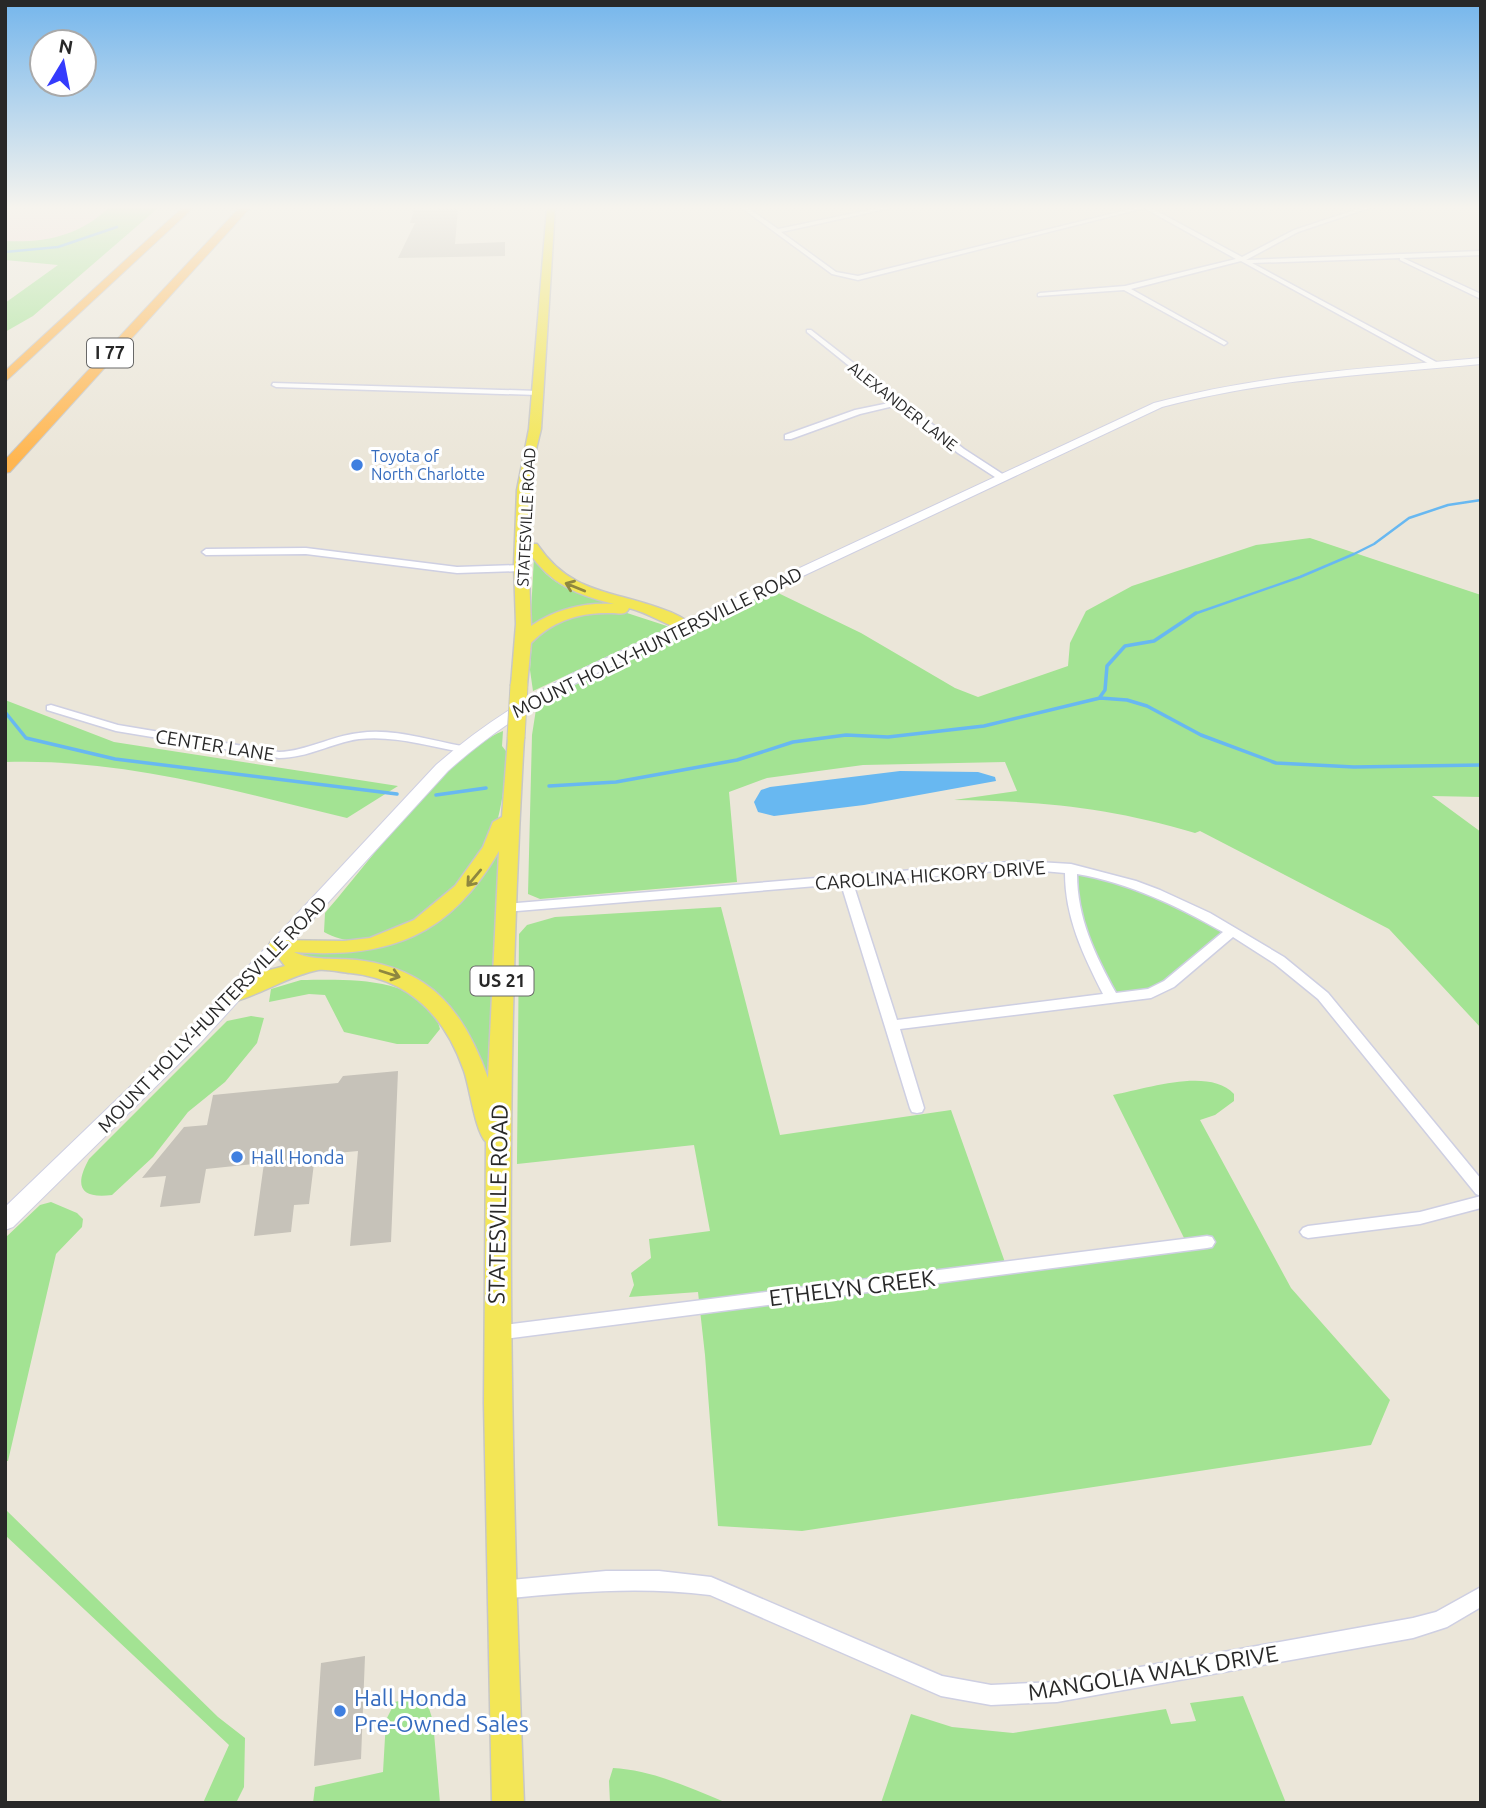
<svg xmlns="http://www.w3.org/2000/svg" width="1486" height="1808" viewBox="0 0 1486 1808" font-family="Ubuntu,sans-serif">
<rect width="100%" height="100%" fill="#ebe6d9"/>
<path fill="#f2d8d5" d="M5,208H133L96,236L5,256Z"/>
<path fill="#a3e393" d="M108,208H158L33,316L5,332V303L58,265L5,260V241C44,243 80,236 108,208Z
M1310,538L1481,595V797L1432,796L1481,832V1028L1389,929L1200,831L1195,833C1109,807 1042,801 954,800L1017,791L1005,762L863,765L767,778L729,792L737,882L540,899L528,894L532,735L537,703L774,591L861,633L955,688L978,697L1068,666L1070,643L1086,611L1132,586L1256,545Z
M534,557C549,592 599,598 631,608L608,606L530,630Z
M605,611L627,613L670,627L533,691L530,670L532,640L565,617Z
M5,700L114,742L398,786L347,818C236,791 120,758 5,762Z
M503,731L502,746L509,755C504,781 502,815 491,839C468,891 382,966 324,932L325,913C365,867 450,751 503,731Z
M500,844L490,1098L421,984L299,959L293,953H349L403,940Z
M1071,868L1119,878L1232,931L1169,984L1112,998L1087,951Z
M721,907L780,1135L951,1110L1007,1268L1187,1244L1113,1095C1146,1089 1209,1067 1234,1094V1101L1215,1115L1200,1120L1291,1288L1390,1400L1371,1445L802,1531L718,1526L705,1355L698,1292L629,1297L634,1285L631,1273L651,1258L649,1239L710,1231L694,1145L517,1164L519,934L527,925L555,917Z
M301,980C344,980 426,974 440,1029L428,1044H397L344,1032L325,995L309,994L269,1002L271,989Z
M251,1016L264,1018L257,1043L225,1082L188,1112L153,1157L112,1195C80,1199 74,1186 89,1159L227,1021Z
M51,1202L77,1213L83,1219L82,1227L56,1254L8,1461H5V1238L40,1205Z
M5,1509L218,1717L245,1738L244,1787L236,1803H203L229,1745L5,1535Z
M1243,1696L1286,1803H881L911,1714L952,1727L1013,1733L1166,1709L1171,1724L1196,1721L1190,1703Z
M410,1698L427,1702L433,1721L440,1803H313L315,1787L383,1772L386,1720L395,1702Z
M613,1768C652,1770 691,1788 727,1803H610L609,1781Z"/>
<path fill="#68b8f1" d="M900,771L978,772L995,777L996,781L864,805L774,816L758,812L754,802L761,790L770,787Z"/>
<g fill="none" stroke-linecap="round" stroke-linejoin="round">
<path stroke="#68b8f1" stroke-width="2.5" d="M5,252L58,247L117,227
M1194,614L1300,577L1354,554L1374,544L1409,518L1448,505L1481,500"/>
<path stroke="#68b8f1" stroke-width="3.5" d="M1100,697L1105,690L1107,666L1125,646L1154,641L1196,613
M5,712L26,738L115,759L397,794
M549,786L616,782L677,771L737,760L793,742L846,735L888,737L984,726L1100,698L1127,700L1147,706L1201,735L1276,763L1354,767L1481,765
M436,795L486,788"/>
</g>
<path fill="#c6c2b9" d="M458,209L455,244L505,242V256L398,258L415,223H410L414,210Z
M398,1071L391,1242L350,1246L358,1151L315,1155L309,1204L294,1205L291,1232L254,1236L264,1163L206,1169L200,1203L160,1207L166,1176L142,1178L184,1127L207,1125L213,1095L338,1083L343,1076Z
M365,1656L361,1759L314,1766L321,1663Z"/>
<g fill="none" stroke-linecap="round" stroke-linejoin="round">
<g stroke="#cecfe2" stroke-width="3">
<path id="minor" d="M742,208H748L778,229L879,208H890L781,232L836,272L858,276L1135,208H1144L858,280L832,274Z
M1144,208H1151L1242,257L1294,230L1361,208H1369L1298,232L1246,260L1481,251V255L1403,258L1481,294V299L1400,260V258L1252,263L1438,363L1439,365L1435,367L1241,261L1131,289L1226,342L1227,343L1224,345L1124,290L1038,296V294L1040,293L1125,286L1236,259Z
M807,330H811L964,449L1004,475V479H998L958,453L898,405L860,414L791,439H785V435L855,410L894,402L807,332Z
M273,383L538,391L542,393L538,395L276,387L272,385Z
M306,548L457,567L521,565L526,568L521,571L457,573L306,554L206,555L202,552L206,549Z
M51,705L118,725L279,752C307,751 331,736 359,733C393,728 428,740 462,746L467,749L462,752C428,746 393,735 359,739C331,743 308,758 279,758L116,731L47,710V706Z
M1021,861L1071,864L1136,881L1160,890L1210,913L1284,957L1328,993L1481,1179V1196L1476,1194L1318,999L1275,964L1233,937L1174,987L1151,998L900,1029L924,1108L922,1112L917,1113L912,1112L910,1108L841,884L505,912L499,908L505,904ZM1021,869L1065,873C1065,917 1083,955 1103,994L897,1020L853,883ZM1077,874C1130,883 1177,906 1223,932L1164,981L1148,989L1116,993C1095,955 1077,918 1077,874Z
M1481,1196V1208L1420,1224L1308,1238L1303,1236L1300,1232L1303,1228L1308,1226L1420,1212Z
M1207,1236L1212,1237L1215,1242L1212,1247L1207,1248L497,1340L491,1338L489,1333L491,1328L497,1326Z
M606,1571H659L711,1577L942,1676L991,1685L1057,1682L1413,1618L1436,1612L1481,1587V1607L1447,1627L1413,1638L1057,1702L991,1705L941,1696L710,1595C640,1586 571,1592 501,1599L494,1597L492,1590L494,1583L501,1581Z"/>
</g>
<g stroke="#cecfe2" stroke-width="2">
<path id="secondary" d="M1481,358V364C1373,374 1266,379 1162,407L580,681C532,706 488,735 448,771L201,1042L13,1227L5,1230V1207L187,1032L436,765C477,729 522,700 570,675L1154,403C1262,374 1371,368 1481,358Z"/>
</g>
<g stroke="#c7c7c7" stroke-width="3">
<path id="primary" d="M547,208H555L541,429L532,466L528,544H537C570,593 609,590 659,608C671,612 684,617 693,626L685,631C666,625 649,613 629,608C626,616 619,613 611,613C580,612 552,621 531,643L527,685L519,690L511,685L516,624L514,565L517,490L529,429ZM528,551C550,584 577,595 614,604C586,602 555,609 531,626Z
M516,733L524,738C503,1093 510,1447 524,1803H492L484,1403L486,1142C475,1131 470,1088 464,1071C445,1016 409,979 350,973C340,972 327,969 318,970C288,976 262,994 233,1002L226,1000L223,995L226,990L262,972L285,966L269,945L272,940L344,941L370,938L414,920L455,886L483,847L493,822L502,817L508,738ZM499,851L488,1078C464,1011 431,969 357,960C338,958 311,961 294,952C389,959 450,936 499,851Z"/>
</g>
<g stroke="#c7c7c7" stroke-width="2">
<path id="motorway" d="M182,208H193L5,382V371Z
M239,208H250L10,472L5,473V460Z"/>
</g>
<use href="#minor" fill="#fff" fill-rule="evenodd"/>
<use href="#secondary" fill="#fff" fill-rule="evenodd"/>
<use href="#primary" fill="#f3e656" fill-rule="evenodd"/>
<use href="#motorway" fill="#ffb650" fill-rule="evenodd"/>
<g stroke="#c7c7c7" stroke-width="19" stroke-linecap="butt">
<path id="primary-bridge" d="M516,738L519,685"/>
</g>
<use href="#primary-bridge" stroke="#f3e656" stroke-width="17"/>
</g>
<defs><path id="oneway-shaft" d="M-6 0H5M1.5-3L5.5 0L1.5 3" fill="none" stroke-width="1.6" stroke-linecap="round" stroke-linejoin="round" transform="scale(1.75)"/></defs>
<g stroke="#8e873f">
<use href="#oneway-shaft" transform="translate(575 587) rotate(-158)"/>
<use href="#oneway-shaft" transform="translate(474 878) rotate(130)"/>
<use href="#oneway-shaft" transform="translate(390 974) rotate(18)"/>
</g>
<linearGradient id="sky" x2="0" y2="1"><stop stop-color="#75b6ec"/><stop offset="0.45" stop-color="#f6f4ee"/><stop offset="1" stop-color="#f6f4ee" stop-opacity="0"/></linearGradient>
<rect width="1486" height="461" fill="url(#sky)"/>
<g fill="#3f7fe0" stroke="#fff" stroke-width="2.5">
<circle cx="357" cy="465" r="7"/>
<circle cx="237" cy="1157" r="7"/>
<circle cx="340" cy="1711" r="7"/>
</g>
<g text-anchor="middle" stroke-width="6" stroke-linejoin="round" paint-order="stroke">
<g font-size="16" fill="#282828" stroke="#fff">
<text transform="translate(903 406) rotate(38)" y="6">ALEXANDER LANE</text>
<text transform="translate(526 517) rotate(-87)" y="6">STATESVILLE ROAD</text>
</g>
<g font-size="16" fill="#366cbe" stroke="#fff" text-anchor="start">
<text x="371" y="462">Toyota of<tspan x="371" dy="18">North Charlotte</tspan></text>
</g>
<g fill="#fff" stroke="#686868" stroke-width="2">
<rect x="87" y="338.5" width="46" height="29" rx="5"/>
<rect x="470.5" y="966.5" width="63" height="29" rx="5"/>
</g>
<g font-size="18" font-weight="bold" fill="#282828">
<text x="110" y="359">I 77</text>
<text x="502" y="987">US 21</text>
</g>
<g font-size="19" fill="#282828" stroke="#fff">
<text transform="translate(657 642) rotate(-26)" y="7">MOUNT HOLLY-HUNTERSVILLE ROAD</text>
<text transform="translate(215 745) rotate(9)" y="7">CENTER LANE</text>
<text transform="translate(930 875) rotate(-4)" y="7">CAROLINA HICKORY DRIVE</text>
<text transform="translate(212 1014) rotate(-46)" y="7">MOUNT HOLLY-HUNTERSVILLE ROAD</text>
</g>
<g font-size="19" fill="#366cbe" stroke="#fff" text-anchor="start">
<text x="251" y="1164">Hall Honda</text>
</g>
<g font-size="23" fill="#282828" stroke="#fff">
<text transform="translate(498 1204) rotate(-89)" y="8">STATESVILLE ROAD</text>
<text transform="translate(852 1288) rotate(-7)" y="8">ETHELYN CREEK</text>
<text transform="translate(1153 1673) rotate(-9)" y="8">MANGOLIA WALK DRIVE</text>
</g>
<g font-size="23" fill="#366cbe" stroke="#fff" text-anchor="start">
<text x="354" y="1706">Hall Honda<tspan x="354" dy="26">Pre-Owned Sales</tspan></text>
</g>
</g>
<rect width="1486" height="1808" fill="none" stroke="#282828" stroke-width="14"/>
<g transform="translate(63 63) rotate(10)"><circle r="33" fill="#ffffff" stroke="#a9a9a9" stroke-width="2"/>
<path d="M0-5L12 26L0 18L-12 26Z" fill="#343bfd"/>
<text y="-10" font-size="19" font-weight="bold" text-anchor="middle" fill="#282828">N</text>
</g>
</svg>
